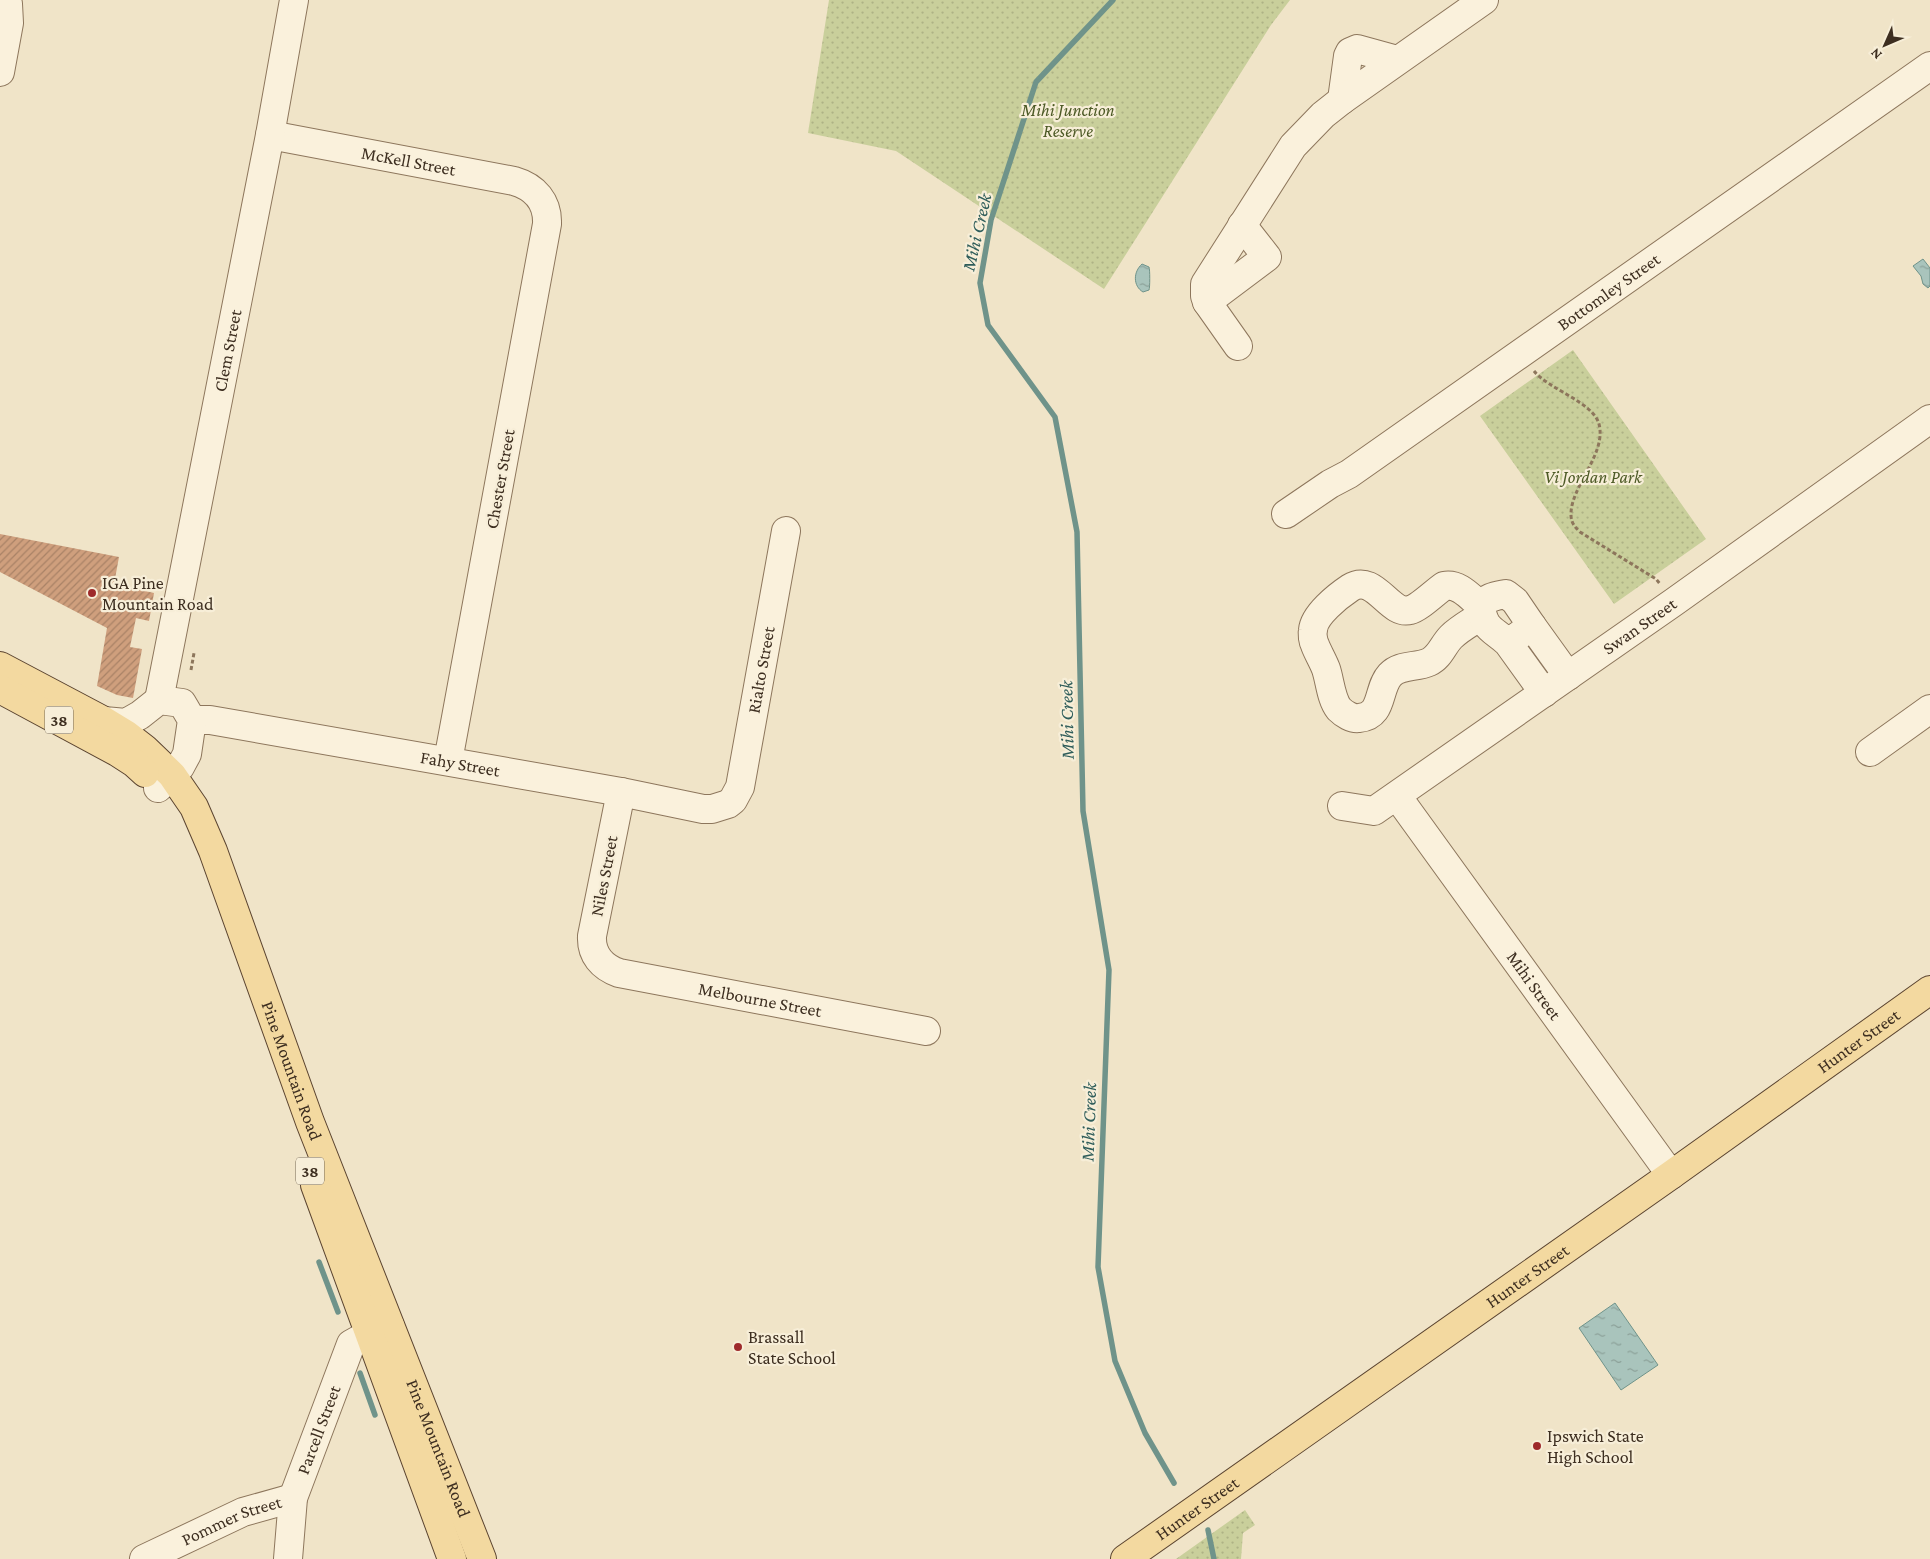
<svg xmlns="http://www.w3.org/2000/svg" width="1930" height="1559" viewBox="0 0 1930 1559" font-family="'Crimson Pro',serif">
<defs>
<pattern id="park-dots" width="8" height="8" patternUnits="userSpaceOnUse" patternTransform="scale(1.25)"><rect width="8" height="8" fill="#c9cf9b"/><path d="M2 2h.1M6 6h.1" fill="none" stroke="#aeb285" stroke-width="1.8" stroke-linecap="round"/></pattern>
<pattern id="water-ripples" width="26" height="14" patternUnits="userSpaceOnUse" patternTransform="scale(1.25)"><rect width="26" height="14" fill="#a9c4bc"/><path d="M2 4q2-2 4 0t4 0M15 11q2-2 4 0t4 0" fill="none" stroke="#8ba098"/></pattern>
<pattern id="building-hatch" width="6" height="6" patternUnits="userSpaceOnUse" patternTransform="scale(1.25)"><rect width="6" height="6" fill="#cf9f7d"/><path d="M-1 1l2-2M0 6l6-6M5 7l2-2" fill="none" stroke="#a98266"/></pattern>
</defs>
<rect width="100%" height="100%" fill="#f0e4c8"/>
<path fill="url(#park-dots)" d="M829,0H1290L1271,25L1104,289L896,151L808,133Z
M1573,350L1706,539L1614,604L1480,416Z
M1245,1510L1255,1525L1243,1533L1241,1559H1176Z"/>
<path fill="url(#water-ripples)" stroke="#6f938a" d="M1923,259L1930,268V286L1928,288L1923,284L1921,276L1913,266Z
M1142,264L1149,267C1150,269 1150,288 1149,290L1143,292C1133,286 1133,272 1142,264Z
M1615,1303L1658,1365L1621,1390L1579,1328Z"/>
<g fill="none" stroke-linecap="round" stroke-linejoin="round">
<path stroke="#6f938a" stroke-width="5.5" d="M1113,0L1036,82L991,220L980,283L988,325L1055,417L1077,532L1083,811L1109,970L1098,1267L1115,1361L1145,1433L1174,1483
M319,1262L338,1312
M360,1373L375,1415
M1208,1530L1214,1559"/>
</g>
<path fill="url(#building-hatch)" d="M0,534L119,557L114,584L154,593L149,621L136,618L130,647L142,649L133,698L117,695L97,686L107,628L0,572Z"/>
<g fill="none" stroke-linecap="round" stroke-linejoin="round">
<g stroke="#8d765c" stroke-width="30">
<g id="minor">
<path d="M0,72L9,23L8,4"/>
<path d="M1342,100L1348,56L1350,52L1357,49L1397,60"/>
<path id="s1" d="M270,135L514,181C535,187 548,202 547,224L448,761"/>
<path d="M1207,302L1267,257L1242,225"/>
<path d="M1238,346L1207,302L1205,296V284L1293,146L1323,115L1342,100L1484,0"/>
<path id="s2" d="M1286,514L1330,484L1349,474L1930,66"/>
<path d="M1481,606C1470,597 1459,583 1444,586C1435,592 1419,608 1410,610C1389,616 1375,572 1350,588C1338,596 1314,615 1313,630C1312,634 1313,641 1315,645C1318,653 1323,661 1326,669C1330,681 1331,699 1339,709C1344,714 1352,719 1359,718C1384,716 1377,689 1390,675C1400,664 1416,668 1429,662C1440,657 1443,645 1451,637C1460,628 1472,622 1482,615"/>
<path d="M1532,626L1568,676"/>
<path d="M1508,643L1532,626L1515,601L1506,594C1496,596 1486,597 1481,606C1484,631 1494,629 1508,643L1544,693"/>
<path id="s3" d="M159,700L270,135L294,0"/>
<path id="s4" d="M192,720H210L621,792L703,809H712L728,804L733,800L740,787L786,531"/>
<path d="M104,721L126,723L140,715L159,700L182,703L192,720L187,754L180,767L158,788"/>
<path d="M1870,752L1930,709"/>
<path id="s5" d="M621,792L592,936C591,955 602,967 619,973L926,1031"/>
<path id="s6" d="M1397,796L1671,1175"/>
<path id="s7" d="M1342,806L1374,811L1674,602L1930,419"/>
<path id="s8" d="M144,1559L243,1512L293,1498"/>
<path id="s9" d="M288,1559L293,1498L351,1344L369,1334L390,1326"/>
</g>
</g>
<g stroke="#5b4430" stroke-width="30">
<g id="major">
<path id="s10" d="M0,666L104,721L127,735L145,749L172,775L194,807L213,851L310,1122L482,1559"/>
<path d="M0,689L117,752L134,763L145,773"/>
<path d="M315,1185L452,1559"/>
<path id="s11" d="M1125,1559L1671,1175L1930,990"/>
</g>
</g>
<path stroke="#8d765c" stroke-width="3" stroke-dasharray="4 2.5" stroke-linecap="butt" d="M1534,371C1548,389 1593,402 1599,424C1607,454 1570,487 1571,515C1571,523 1575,527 1580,532L1656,579L1660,584
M191,670L194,653"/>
<use href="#minor" stroke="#faf1dc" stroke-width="28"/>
<use href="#major" stroke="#f3d9a0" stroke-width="28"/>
</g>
<g fill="#9e2a2b" stroke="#f7eed8" stroke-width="2">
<circle cx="92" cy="593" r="5"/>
<circle cx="738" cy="1347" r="5"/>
<circle cx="1537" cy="1446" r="5"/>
</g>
<g text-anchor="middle" stroke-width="4.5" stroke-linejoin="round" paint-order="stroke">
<g fill="#f7eed8" stroke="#756857" stroke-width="1">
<rect x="45" y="706.5" width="28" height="27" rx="4"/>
<rect x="296" y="1157.5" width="28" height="27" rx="4"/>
</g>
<g font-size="16" font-weight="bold" fill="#3d2e20">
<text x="59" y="726">38</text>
<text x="310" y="1177">38</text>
</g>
<g font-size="18" font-style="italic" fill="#4d5a26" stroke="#f7eed8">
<text x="1068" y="116">Mihi Junction<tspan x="1068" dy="21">Reserve</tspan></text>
<text x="1593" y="483">Vi Jordan Park</text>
</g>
<g font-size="18" fill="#3d2e20" stroke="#f7eed8">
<text dy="6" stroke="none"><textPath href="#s1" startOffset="141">McKell Street</textPath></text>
<text dy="6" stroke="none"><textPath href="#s2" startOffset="392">Bottomley Street</textPath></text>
<text dy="6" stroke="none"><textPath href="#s3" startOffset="356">Clem Street</textPath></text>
<text transform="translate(500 479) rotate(-80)" y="6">Chester Street</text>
<text dy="6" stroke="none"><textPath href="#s7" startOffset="356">Swan Street</textPath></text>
<text dy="6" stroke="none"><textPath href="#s4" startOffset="685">Rialto Street</textPath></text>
<text dy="6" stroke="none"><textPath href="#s4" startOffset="272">Fahy Street</textPath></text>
<text transform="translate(604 876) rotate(-79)" y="6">Niles Street</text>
<text dy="6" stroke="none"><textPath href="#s6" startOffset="234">Mihi Street</textPath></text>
<text dy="6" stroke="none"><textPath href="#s5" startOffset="340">Melbourne Street</textPath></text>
<text dy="6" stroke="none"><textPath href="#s11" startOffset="898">Hunter Street</textPath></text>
<text dy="6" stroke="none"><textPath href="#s10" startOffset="525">Pine Mountain Road</textPath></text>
<text dy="6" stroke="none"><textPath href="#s11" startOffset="492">Hunter Street</textPath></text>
<text dy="6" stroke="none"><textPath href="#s9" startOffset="134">Parcell Street</textPath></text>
<text dy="6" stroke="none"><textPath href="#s10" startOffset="930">Pine Mountain Road</textPath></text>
<text dy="6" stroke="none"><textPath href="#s11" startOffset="88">Hunter Street</textPath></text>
<text dy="6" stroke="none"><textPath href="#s8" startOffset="96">Pommer Street</textPath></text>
</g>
<g font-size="18" fill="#3d2e20" stroke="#f7eed8" text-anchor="start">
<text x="102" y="589">IGA Pine<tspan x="102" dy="21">Mountain Road</tspan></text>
<text x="748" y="1343">Brassall<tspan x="748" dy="21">State School</tspan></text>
<text x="1547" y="1442">Ipswich State<tspan x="1547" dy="21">High School</tspan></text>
</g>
<g font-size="19" font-style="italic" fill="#2f5d5a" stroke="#f7eed8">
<text transform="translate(976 232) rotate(-77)" y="7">Mihi Creek</text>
<text transform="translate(1066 720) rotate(-91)" y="7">Mihi Creek</text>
<text transform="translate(1088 1122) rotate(-88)" y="7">Mihi Creek</text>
</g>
</g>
<g transform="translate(1885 45) rotate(225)" stroke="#f7eed8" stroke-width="4" paint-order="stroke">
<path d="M0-4L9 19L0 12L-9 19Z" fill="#3d2e20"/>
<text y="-8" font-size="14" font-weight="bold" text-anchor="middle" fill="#3d2e20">N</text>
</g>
</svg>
